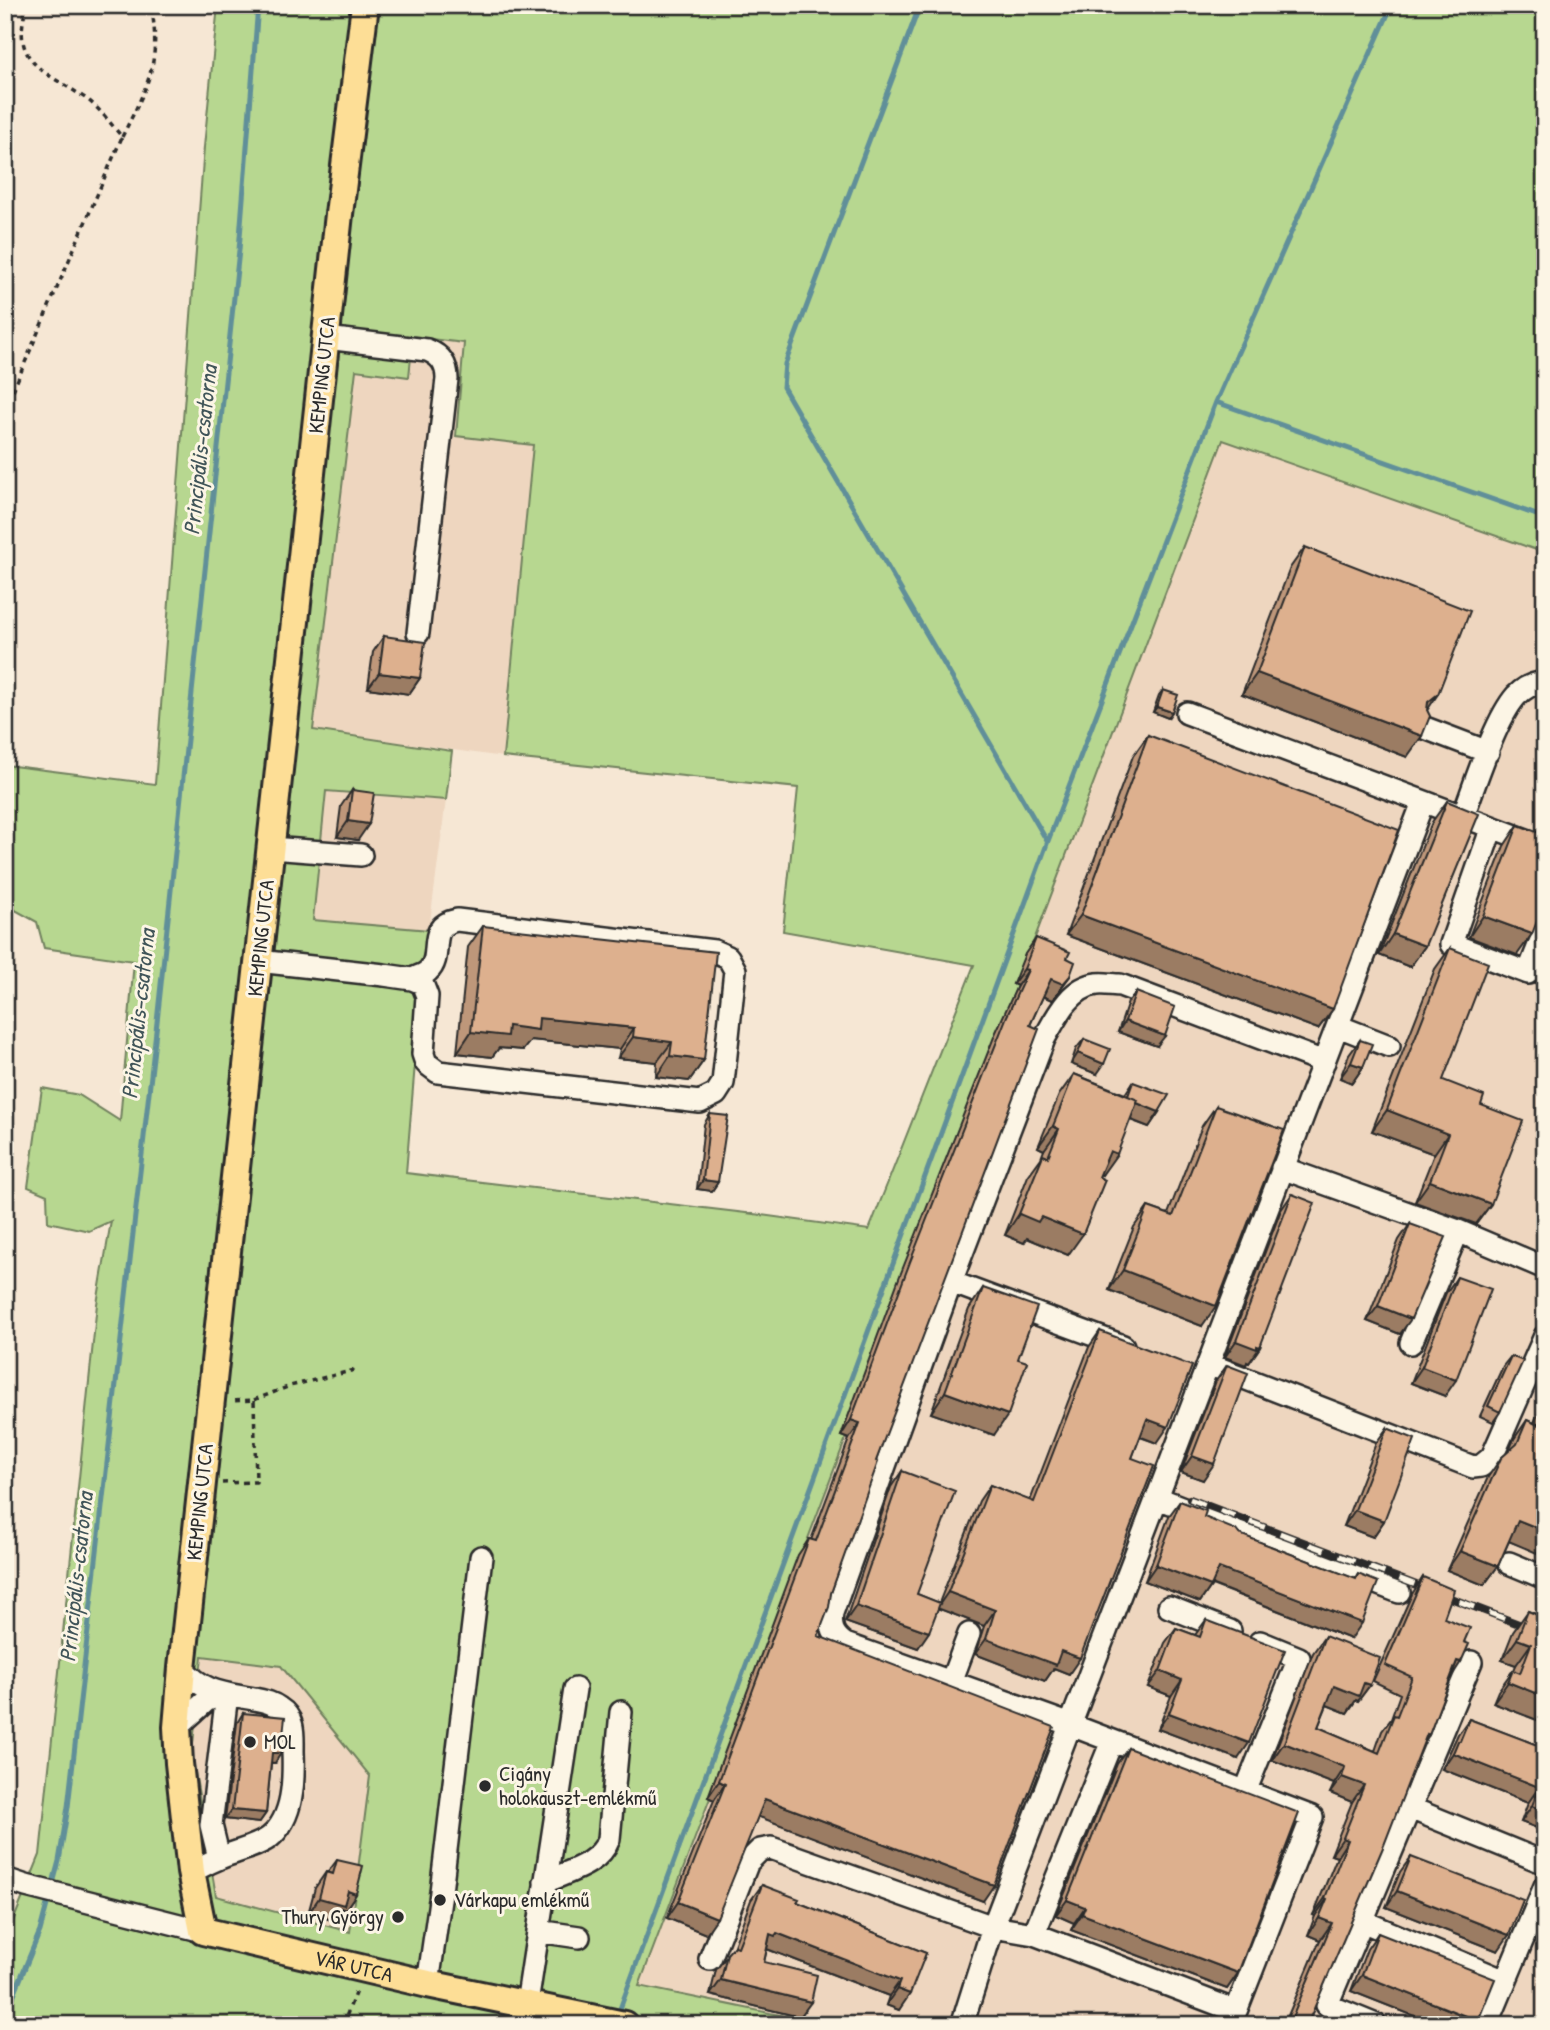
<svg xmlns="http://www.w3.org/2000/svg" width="1550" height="2030" viewBox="0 0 1550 2030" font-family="'Patrick Hand',sans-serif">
<rect width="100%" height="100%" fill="#f6e7d4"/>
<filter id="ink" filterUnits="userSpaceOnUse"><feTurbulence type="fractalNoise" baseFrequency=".0143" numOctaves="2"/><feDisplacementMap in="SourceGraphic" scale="14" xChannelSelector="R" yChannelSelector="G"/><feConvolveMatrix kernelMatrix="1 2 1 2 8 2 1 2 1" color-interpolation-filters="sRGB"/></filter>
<g filter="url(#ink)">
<path fill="#eed6bf" d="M413,337L465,343L533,445L503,757L313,730L356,370L408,377Z
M1223,440L1545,553V2025H827L639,1986Z
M326,790L446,800L429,930L313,920Z
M202,1655L281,1666L370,1776L351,1932L216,1897L192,1754Z"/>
<path fill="#b7d790" stroke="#71815e" stroke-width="2" fill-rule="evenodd" d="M218,5H1545V553L1223,440L639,1986L827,2025H5V1941L40,1855L97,1304L111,1221L89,1231L48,1222L47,1195L28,1187L42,1088L79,1095L120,1121L134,961L44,948L37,922L8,906L5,901V765L155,784L204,147ZM413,337L464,343L456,436L533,445L503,757L798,788L783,931L974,965L869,1230L746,1213L406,1173L420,1003L411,990L382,986L385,966L413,969L426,958L429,930L313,920L326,791L446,800L452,751L313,730L356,370L409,377ZM202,1656L281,1666L370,1776L350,1932L216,1896L192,1754Z"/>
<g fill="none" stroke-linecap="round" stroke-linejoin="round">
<path stroke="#608f99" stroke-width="5" d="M920,5L785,364L783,387L1047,841
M1216,402L1545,518
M52,1887L59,1861L68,1807L157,1022L239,250L258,5
M5,2016L40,1931L49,1897
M617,2017L1048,841L1216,402L1392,5"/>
<g stroke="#2b2b2b" stroke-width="26">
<path id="minor" d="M326,338L427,350C440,355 447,364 447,379L418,633
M1187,713L1545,847
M1425,728L1488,752
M1463,816C1475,784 1495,720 1516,696C1524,688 1534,682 1545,683
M1492,827L1451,944L1528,973L1545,930
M271,848L361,855
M258,961L384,975L412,979L422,983L427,996L423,1054L426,1063L438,1072L700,1102L716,1094L723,1083L735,970L728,957L714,951L457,920C424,926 445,956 428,971C424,975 417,977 412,979
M1338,1026L1389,1046
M1282,1168L1458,1231L1545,1268
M951,1282L1123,1346
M1411,1343L1458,1231
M1208,1364L1473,1467L1481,1466L1492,1457L1545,1336
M1158,1498L1399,1592
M1509,1563L1545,1578
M1169,1607L1230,1631
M182,1668C204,1693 223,1693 254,1699C263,1701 271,1702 279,1708C295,1718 293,1734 293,1751C294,1779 294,1817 270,1837C257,1847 236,1851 220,1858C210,1862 201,1867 191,1872
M951,1682L969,1634
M177,1727L206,1701L222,1694
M1245,1792L1299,1658L1260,1642
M1410,1808L1545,1863
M219,1858L211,1825L227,1694
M5,1879L26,1886L203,1931
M545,1882C569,1871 599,1865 609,1839L621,1712
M1362,1921L1505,1981
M538,1931L579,1937
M1034,1934L1112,1741
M710,1959L748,1862L760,1850L771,1848L993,1927L1034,1934L1236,2011L1312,1817L1071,1725L845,1644C833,1635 830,1628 832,1613L951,1282L1044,1039C1056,1018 1070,987 1097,984C1105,983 1113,985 1120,985L1324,1062
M428,1984L440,1900L481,1557
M527,2004L575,1689
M962,2025L993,1927L1423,802
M1376,2025L1327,2005L1471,1662
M1487,2025L1545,1886"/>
</g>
<g stroke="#2b2b2b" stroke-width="32">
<g id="major">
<path id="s1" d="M365,5L339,214L182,1668L177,1727L179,1763L191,1872L203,1931L428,1984L624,2025"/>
</g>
</g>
<path stroke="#2b2b2b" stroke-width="3.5" stroke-dasharray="5 5" stroke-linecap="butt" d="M122,137C147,86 162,64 151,5
M5,409L122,137C111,124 101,110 88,100C49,72 8,66 27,5
M254,1400L290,1386L359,1369
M222,1483L256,1482L254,1400L231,1401
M343,2025L357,1988"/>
<use href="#minor" stroke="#fcf5e5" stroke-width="21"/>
<use href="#major" stroke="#fdde96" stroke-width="26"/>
<g stroke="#2b2b2b" stroke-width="8">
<path id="rail" d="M1190,1499L1545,1634"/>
</g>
<use href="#rail" stroke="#fcf5e5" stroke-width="5" stroke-dasharray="16" stroke-linecap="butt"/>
</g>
<path fill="#be977a" stroke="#2b2b2b" stroke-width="2" d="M1305,547L1427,710L1407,757L1242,694L1290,568Z
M384,636L420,678L409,694L368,688L373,652Z
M1163,690L1168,718L1153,712L1159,695Z
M1148,735L1333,1009L1318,1029L1066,935L1133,756Z
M352,790L358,840L337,837L341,806Z
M1447,801L1425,946L1410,967L1379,955L1432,822Z
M1518,825L1517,955L1469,937L1504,846Z
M483,926L704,1060L689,1081L656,1077L657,1062L618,1058L620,1049L531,1040L523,1050L499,1048L492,1057L457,1053L468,947Z
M1036,938L1067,958L1070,976L1052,1000L1043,996L1030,1025L876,1461L831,1593L818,1636L983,1901L758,1816L706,1934L667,1918L714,1800L708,1797L798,1555L809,1539L811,1540L849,1439L841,1436L899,1278L996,1032L1017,986L1013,984L1025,954Z
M1450,948L1443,1080L1481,1105L1491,1204L1476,1224L1415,1202L1434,1154L1372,1131L1435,969Z
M1136,992L1157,1046L1118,1032L1128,1002Z
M1084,1039L1097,1074L1071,1064L1076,1049Z
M1360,1040L1363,1067L1352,1083L1340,1078L1349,1055Z
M1074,1074L1125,1094L1133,1082L1159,1112L1149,1127L1130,1120L1102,1175L1100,1174L1068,1255L1027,1238L1024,1243L1005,1235L1028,1176L1041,1158L1044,1150L1038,1147L1059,1095Z
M1216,1106L1202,1326L1109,1290L1134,1227L1148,1207L1168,1214L1202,1126Z
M710,1114L718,1182L712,1191L697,1189L704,1124Z
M1292,1194L1260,1347L1249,1363L1247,1362L1246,1365L1225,1357L1281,1210Z
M1410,1224L1400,1334L1367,1321L1399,1240Z
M1457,1277L1445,1396L1411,1383L1446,1293Z
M983,1288L1018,1359L994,1435L931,1413L969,1309Z
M1100,1331L1157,1443L1140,1437L1132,1458L1069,1674L1054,1668L1045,1681L975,1654L984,1626L938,1608L918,1648L845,1622L891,1487L902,1471L917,1594L939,1603L979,1501L990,1485L1030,1501L1089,1347Z
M1511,1356L1500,1412L1493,1422L1480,1416L1503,1366Z
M1227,1365L1203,1480L1181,1472L1216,1381Z
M1545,1398V1555L1509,1541L1498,1566L1484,1585L1447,1570L1488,1477L1501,1458L1509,1451L1514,1439L1527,1420L1534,1423Z
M1387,1428L1384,1521L1373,1537L1344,1526L1376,1443Z
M1180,1501L1204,1517L1239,1534L1355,1579L1358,1574L1351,1639L1212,1585L1200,1602L1145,1581L1169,1516Z
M1423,1577L1444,1618L1451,1676L1429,1735L1423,1744L1307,2025H1284L1320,1940L1308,1935L1315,1916L1313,1915L1337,1857L1331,1855L1352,1802L1330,1793L1334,1784L1272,1760L1313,1653L1325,1636L1370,1685L1358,1701L1356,1700L1347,1713L1327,1705L1318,1727L1375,1751L1382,1731L1391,1719L1400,1694L1373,1681L1412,1594Z
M1528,1611L1545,1618V1723L1493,1703L1498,1691L1513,1670H1514L1516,1665L1502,1660L1513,1632Z
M1206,1620L1238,1759L1158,1729L1171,1696L1148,1687L1165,1643L1176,1628L1195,1635Z
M243,1713L275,1763H271L266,1813L259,1823L225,1819L237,1723Z
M1469,1719L1545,1748V1831L1521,1822L1528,1803L1442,1769L1458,1734Z
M1128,1748L1238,1973L1227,1989L1071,1930L1074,1923L1056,1915L1117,1764Z
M1411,1857L1498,1951L1386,1907L1400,1872Z
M337,1860L356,1894L345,1910L341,1908L333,1920L308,1914L315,1888L326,1872H328Z
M762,1885L797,1902L926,1953L899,2010L886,2005L889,1996L767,1949L764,1962L800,2017L710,1995L716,1970L733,1948L751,1900Z
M1378,1933L1478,2021L1476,2025H1437L1351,1991L1367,1949Z"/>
<path fill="#9b7b63" stroke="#2b2b2b" stroke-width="2" d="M379,673L420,678L409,694L368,688Z
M1257,673L1422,736L1407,757L1242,694Z
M1438,694L1424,715L1428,702Z
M1157,707L1172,712L1168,718L1153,712Z
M348,821L369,824L358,840L337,837Z
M1081,915L1333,1009L1318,1029L1066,935Z
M1483,916L1532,934L1517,955L1469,937Z
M1393,934L1425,946L1410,967L1379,955Z
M1024,969L1028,970L1017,986L1013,984Z
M1070,976L1052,1000L1040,995L1051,979Z
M539,1018L634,1028L620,1049L531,1040L523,1050L499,1048L492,1057L457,1053L471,1032Z
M1125,1021L1165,1036L1157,1046L1118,1032Z
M633,1037L672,1042L657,1062L618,1058Z
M1078,1053L1104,1064L1097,1074L1071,1064Z
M670,1056L704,1060L689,1081L656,1077Z
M1351,1063L1363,1067L1352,1083L1340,1078Z
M1127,1099L1159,1112L1149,1127L1116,1114Z
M1387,1110L1448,1134L1434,1154L1372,1131Z
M1053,1126L1059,1129L1044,1150L1038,1147Z
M1110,1151L1117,1154L1102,1175L1095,1172Z
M703,1180L718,1182L712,1191L697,1189Z
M1430,1181L1491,1204L1476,1224L1415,1202Z
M1019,1214L1041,1217L1083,1234L1068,1255L1027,1238L1024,1243L1005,1235Z
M1123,1270L1216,1306L1202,1326L1109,1290Z
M1378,1306L1411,1319L1400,1334L1367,1321Z
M1236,1341L1260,1347L1249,1363L1247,1362L1246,1365L1225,1357Z
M1422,1367L1456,1380L1445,1396L1411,1383Z
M945,1392L1008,1415L994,1435L931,1413Z
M1147,1419L1168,1427L1157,1443L1136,1435Z
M851,1420L860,1423L849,1439L841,1436Z
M1192,1456L1214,1464L1203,1480L1181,1472Z
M1355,1510L1384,1521L1373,1537L1344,1526Z
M1518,1520L1545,1531L1544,1556L1504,1539Z
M1460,1551L1498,1566L1484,1585L1447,1570Z
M1156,1565L1211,1586L1200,1602L1145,1581Z
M1219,1568L1362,1623L1351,1639L1208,1583Z
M948,1592L995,1610L984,1626L937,1608Z
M856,1606L929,1632L918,1648L845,1622Z
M986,1639L1061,1651L1080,1658L1069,1674L1054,1668L1045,1681L975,1654Z
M1517,1639L1531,1644L1516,1665L1502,1660Z
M1457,1661L1461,1662L1450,1679Z
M1160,1671L1182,1680L1171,1696L1148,1687Z
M1508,1682L1545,1697V1723L1493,1703Z
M1364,1683L1370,1685L1358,1701L1356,1700L1347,1713L1322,1703L1334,1686Z
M1169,1713L1249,1743L1238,1759L1158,1729Z
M1284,1743L1345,1767L1334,1784L1272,1760Z
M272,1753H281L275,1763L265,1762Z
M1453,1753L1539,1787L1528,1803L1442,1769Z
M1342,1777L1364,1785L1352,1802L1330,1793Z
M719,1781L725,1784L714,1800L708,1797Z
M765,1799L994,1885L983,1901L754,1815Z
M1532,1806L1545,1811V1831L1521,1822Z
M232,1810L266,1813L259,1823L225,1819Z
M1343,1838L1348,1840L1337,1857L1331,1855Z
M348,1891L356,1894L345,1910L341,1908L333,1920L308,1914L319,1898Z
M1397,1891L1509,1935L1498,1951L1386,1907Z
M1325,1898L1327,1899L1315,1916L1313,1915Z
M1067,1900L1085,1907L1074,1923L1056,1915Z
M678,1902L717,1918L706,1934L667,1918Z
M1082,1914L1238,1973L1227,1989L1071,1930Z
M1319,1918L1332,1923L1320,1940L1308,1935Z
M777,1933L900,1981L889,1996L767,1949L770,1934Z
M1362,1975L1478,2021L1476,2025H1437L1351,1991Z
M721,1980L811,2002L800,2017L710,1995Z
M897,1989L910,1994L899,2010L886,2005Z"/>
<path fill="#ddb08e" stroke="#2b2b2b" stroke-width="2" d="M1305,547L1470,611L1438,694L1428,702L1427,710L1430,716L1422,736L1257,673Z
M384,636L425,642L420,678L379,673Z
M1163,690L1178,695L1172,712L1157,707Z
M1148,735L1399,830L1333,1009L1081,915Z
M352,790L374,793L369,824L348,821Z
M1447,801L1479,814L1425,946L1393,934Z
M1518,825L1545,835V901L1532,934L1483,916Z
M483,926L716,952L704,1060L670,1056L672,1042L633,1037L634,1028L539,1018L538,1030L508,1026L507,1036L471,1032Z
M1036,938L1070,952L1067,958L1075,962L1070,976L1063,984L1051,979L1030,1025L1039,1029L876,1461L878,1462L831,1593L829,1607L818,1636L1054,1727L994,1885L765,1799L717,1918L678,1902L725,1784L719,1781L809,1539L816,1541L860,1423L851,1420L910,1262L1007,1016L1028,970L1024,969Z
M1450,948L1488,963L1443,1080L1484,1096L1481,1105L1523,1121L1491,1204L1430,1181L1448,1134L1387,1110Z
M1136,992L1175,1007L1165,1036L1125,1021Z
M1084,1039L1110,1049L1104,1064L1078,1053Z
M1360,1040L1372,1044L1363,1067L1351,1063Z
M1074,1074L1138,1100L1117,1154L1110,1151L1099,1177L1105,1180L1083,1234L1041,1217L1038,1222L1019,1214L1043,1155L1048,1157L1059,1129L1053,1126Z
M1133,1082L1169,1095L1159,1112L1137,1103L1138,1100L1128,1096Z
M1216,1106L1284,1130L1216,1306L1123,1270L1148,1207L1173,1216Z
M710,1114L728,1116L718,1182L703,1180Z
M1292,1194L1315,1203L1260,1347L1257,1346V1349L1236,1341Z
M1410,1224L1446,1237L1411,1319L1378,1306Z
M1457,1277L1491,1289L1456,1380L1422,1367Z
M983,1288L1037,1307L1018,1359L1027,1362L1008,1415L945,1392Z
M1100,1331L1192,1366L1168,1427L1147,1419L1132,1458L1154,1466L1080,1658L1061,1651L1056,1665L986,1639L995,1610L948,1592L990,1485L1034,1502Z
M1511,1356L1523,1361L1500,1412L1488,1406Z
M1227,1365L1248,1373L1214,1464L1192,1456Z
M1545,1409V1531L1518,1520L1498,1566L1460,1551L1501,1458L1517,1444L1527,1420L1538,1425Z
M1387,1428L1415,1439L1384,1521L1355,1510Z
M902,1471L955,1491L917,1594L940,1603L929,1632L856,1606Z
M1180,1501L1206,1511L1204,1517L1236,1530L1239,1534L1356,1579L1358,1574L1378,1582L1362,1623L1219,1568L1211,1586L1156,1565Z
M1423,1577L1454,1590L1444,1618L1470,1628L1464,1642L1469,1644L1461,1662L1457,1661L1429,1735L1427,1734L1384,1845L1307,2025H1289L1332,1923L1319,1918L1327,1899L1325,1898L1348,1840L1343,1838L1364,1785L1342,1777L1345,1767L1284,1743L1325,1636L1380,1658L1370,1685L1364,1683L1359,1696L1334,1686L1318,1727L1379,1753L1394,1715L1397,1716L1412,1677L1385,1665Z
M1528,1611L1545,1618V1697L1508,1682L1513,1670L1520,1673L1531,1644L1517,1639Z
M1206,1620L1285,1650L1249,1743L1169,1713L1182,1680L1160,1671L1176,1628L1200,1637Z
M243,1713L285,1717L281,1753H272L266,1813L232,1810Z
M1469,1719L1545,1748V1811L1532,1806L1539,1787L1453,1753L1458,1741H1460Z
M1128,1748L1299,1813L1238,1973L1082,1914L1085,1907L1067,1900Z
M1411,1857L1523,1900L1509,1935L1397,1891Z
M337,1860L363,1866L356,1894L348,1891L344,1905L319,1898L326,1872L333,1874Z
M762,1885L799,1899L797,1902L926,1953L910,1994L897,1989L900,1981L777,1933L775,1936L770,1934L764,1962L817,1975L811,2002L721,1980L727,1954L734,1946L738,1947Z
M1378,1933L1495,1979L1478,2021L1362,1975Z"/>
</g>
<g fill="#2b2b2b" stroke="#fcf5e5" stroke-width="2.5">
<circle cx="250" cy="1742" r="7"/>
<circle cx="485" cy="1786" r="7"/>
<circle cx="440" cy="1900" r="7"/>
<circle cx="398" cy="1917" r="7"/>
</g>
<g text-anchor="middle" stroke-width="6" stroke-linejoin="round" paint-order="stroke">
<g font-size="21" fill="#2b2b2b" stroke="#fcf5e5">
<text transform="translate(322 375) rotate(-84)" y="7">KEMPING UTCA</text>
<text transform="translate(261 938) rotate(-84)" y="7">KEMPING UTCA</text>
<text transform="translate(200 1502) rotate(-84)" y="7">KEMPING UTCA</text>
<text dy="7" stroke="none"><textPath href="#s1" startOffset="2093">VÁR UTCA</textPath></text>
</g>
<g font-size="21" fill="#2b2b2b" stroke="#fcf5e5" text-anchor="start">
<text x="264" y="1749">MOL</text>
<text x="499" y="1781">Cigány<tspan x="499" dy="24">holokauszt-emlékmű</tspan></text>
<text x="454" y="1907">Várkapu emlékmű</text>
<text x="384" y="1924" text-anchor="end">Thury György</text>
</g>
<g font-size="23" font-style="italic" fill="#415559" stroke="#fcf5e5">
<text transform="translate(200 450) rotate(-84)" y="8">Principális-csatorna</text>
<text transform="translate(138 1014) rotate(-84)" y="8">Principális-csatorna</text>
<text transform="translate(76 1577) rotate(-84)" y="8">Principális-csatorna</text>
</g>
</g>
<rect width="1550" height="2030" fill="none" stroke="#fcf5e5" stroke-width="28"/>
<rect x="14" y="14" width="1522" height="2002" fill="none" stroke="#2b2b2b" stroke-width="2.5" filter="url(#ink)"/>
</svg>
